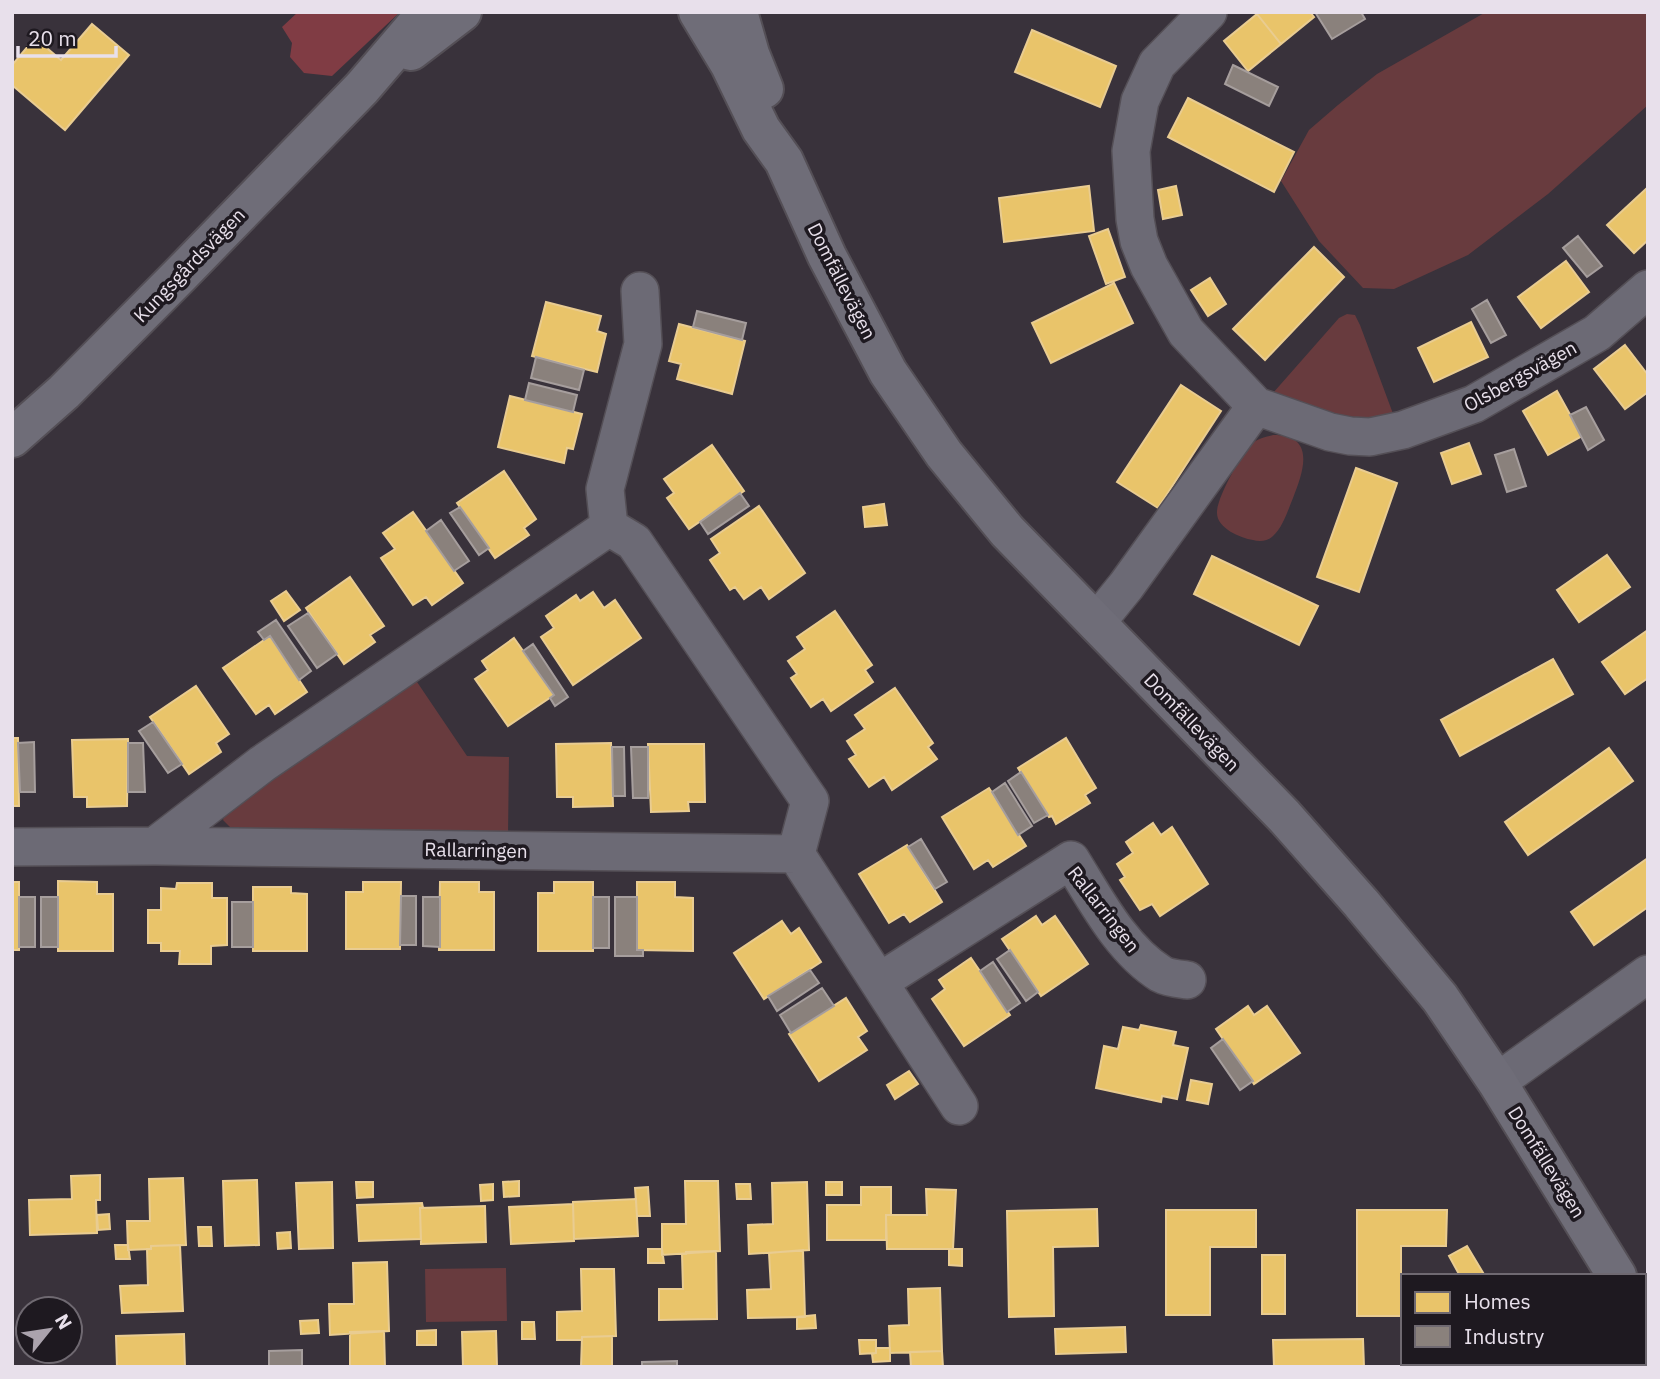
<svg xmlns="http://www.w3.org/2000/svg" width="1660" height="1379" viewBox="0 0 1660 1379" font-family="'IBM Plex Sans',sans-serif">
<rect width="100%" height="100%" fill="#39323b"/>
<path fill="#683b3e" d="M1486,12H1648V105L1548,194L1468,255L1394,289L1363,288L1319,241L1281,181L1309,130L1338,105L1377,74Z
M1347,314L1355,315L1360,325L1395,419L1355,424L1273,393L1339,318Z
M1273,435C1317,435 1303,472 1293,498C1288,510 1283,527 1273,536C1268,541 1260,542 1253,540C1240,538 1217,528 1217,513C1216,499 1242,452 1253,443C1259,438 1266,437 1273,435Z
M413,676L467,756L509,757L508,835L232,829L223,820L227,808Z
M506,1268L507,1321L426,1322L425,1269Z"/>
<path fill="#803c44" d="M298,12H400L332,76L304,73L290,57L292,43L282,27Z"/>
<path fill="#e9c46a" stroke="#e9cc91" stroke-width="2" d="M1259,12H1310L1314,17L1281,44L1257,14Z
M1257,14L1281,44L1248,71L1224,41Z
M92,24L129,55L65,130L12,85V65L35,38L61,60Z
M1032,30L1116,66L1100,107L1015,72Z
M1188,98L1294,152L1274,192L1168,137Z
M1089,186L1094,231L1004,242L999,198Z
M1176,186L1182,215L1163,219L1158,190Z
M1648,187V240L1634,253L1607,225Z
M1108,229L1125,277L1106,284L1089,236Z
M1314,247L1344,277L1265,360L1233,329Z
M1566,261L1589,292L1541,328L1518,297Z
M1210,278L1226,304L1208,316L1191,290Z
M1114,283L1133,323L1051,363L1032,323Z
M546,302L601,316L597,331L606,334L597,372L532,356Z
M1471,322L1488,357L1434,382L1418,348Z
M679,324L745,341L732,394L677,379L681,364L669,361Z
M1625,345L1648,375V392L1625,409L1594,369Z
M1181,385L1221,411L1158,508L1117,482Z
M1557,391L1582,436L1548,455L1523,411Z
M510,396L582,414L573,449L567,448L564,463L498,447Z
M1469,443L1481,474L1452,484L1441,453Z
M712,445L744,491L689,529L667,498L674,493L664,479Z
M1356,468L1397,483L1359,592L1317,577Z
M504,471L536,519L524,528L529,535L495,558L457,503Z
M884,504L887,525L865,527L863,507Z
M759,506L805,573L769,599L761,587L744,599L735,587L730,590L710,560L720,553L711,539Z
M413,512L463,583L432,605L426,597L413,605L381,558L395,549L383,533Z
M1607,555L1630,587L1579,622L1557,590Z
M1212,556L1318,606L1299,645L1194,594Z
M350,577L384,626L370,635L375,642L344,664L306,608Z
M286,591L300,610L284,621L271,601Z
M593,592L604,608L615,600L641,638L573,685L541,637L554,628L546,616L576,595L580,601Z
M835,611L872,665L865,670L873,682L831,711L823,699L811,707L791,678L797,674L788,661L805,649L797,637Z
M1648,630V678L1625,694L1602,662Z
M270,636L307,692L275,714L269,705L256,714L223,668Z
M514,638L554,695L508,726L475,679L488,670L482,661Z
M1553,659L1573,694L1460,756L1441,720Z
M196,686L229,734L216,743L221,752L189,774L150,717Z
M895,688L933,743L928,747L937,759L892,790L884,777L869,787L849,759L856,755L847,741L865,729L855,715Z
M12,738H18L19,806H12Z
M1066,738L1096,788L1085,795L1090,803L1056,824L1052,816L1049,817L1018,768Z
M128,739L127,806L87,807V797H74L72,740Z
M611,743L613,806L573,807V797H557L556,744Z
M648,744H704L705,802H688L689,811L651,812Z
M1609,748L1633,781L1528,855L1505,822Z
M989,788L1026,846L993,867L988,860L974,869L942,817Z
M1153,823L1161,835L1172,827L1208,884L1160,916L1152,904L1140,910L1120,880L1125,877L1117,864L1133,853L1126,842Z
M907,845L942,902L910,922L904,914L889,923L859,874Z
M1648,858V907L1594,945L1571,912Z
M58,881L97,882V894H113V951H58Z
M12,882H19V950H12Z
M363,882H401L400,949H346V892H363Z
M440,882H479V892H494V950H439Z
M554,882H593V951H538V893H554Z
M637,882H675V897L693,898V951L637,950Z
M177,883H212V898H227V945L211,946V964H179L180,951H161V943H148V910H161V888L176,889Z
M253,887H291V893L307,894V951H253Z
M1036,916L1042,925L1055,916L1088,964L1041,996L1002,939Z
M782,921L791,934L799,928L821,962L764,999L734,953Z
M971,958L1010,1015L964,1046L932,999L945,989L939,980Z
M846,998L867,1031L858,1037L867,1050L819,1081L789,1034Z
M1248,1006L1254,1015L1267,1006L1300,1053L1254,1084L1216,1029Z
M1141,1025L1176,1032L1173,1045L1188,1048L1177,1099L1162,1096L1161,1102L1096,1088L1104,1046L1118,1049L1123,1027L1139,1030Z
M909,1071L918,1084L895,1099L887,1085Z
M1191,1080L1212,1084L1208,1104L1187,1100Z
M100,1175V1200H96L97,1233L30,1235L29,1200L72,1199L71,1176Z
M183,1178L186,1245L151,1246V1249L128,1250L127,1221H150L149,1179Z
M257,1180L259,1245L225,1246L223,1181Z
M519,1181V1196L504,1197L503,1182Z
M685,1181H718L720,1251L662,1255V1224H686Z
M332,1182L333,1248L299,1249L296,1183Z
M356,1182H373V1197L357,1198Z
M807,1182L809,1250L749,1254L748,1225L773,1224L772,1183Z
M826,1182H842V1195H826Z
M493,1184V1200L481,1201L480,1185Z
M736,1184H750L751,1199H737Z
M648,1187L650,1216H637L635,1188Z
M861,1187H891V1215H886V1240H827V1205H861Z
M926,1189L956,1190L953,1249H887L886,1215H927Z
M636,1199L638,1236L574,1239L573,1202Z
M422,1203L423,1208H420L421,1239L359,1241L357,1205Z
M573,1204L574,1241L511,1244L509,1207Z
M485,1206L486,1242L421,1244L420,1208Z
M1097,1209L1098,1246L1053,1247L1054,1316L1009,1317L1007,1211Z
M1166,1210H1256V1247H1210V1315H1166Z
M1357,1210H1447L1446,1246H1401V1316H1357Z
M109,1214L110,1229L98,1230L97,1215Z
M198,1227H211L212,1246H199Z
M290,1232L291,1248L278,1249L277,1233Z
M115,1245H128L130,1259H116Z
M180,1245L183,1311L122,1313L120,1286L148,1285L147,1249H151V1246Z
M1467,1246L1485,1276H1460L1449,1256Z
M648,1249H662L664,1263H648Z
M949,1249H962V1266L949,1265Z
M803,1250L805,1317L748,1318L747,1290L771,1289L769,1253Z
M716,1251L717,1319L659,1320V1289H683L682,1254H686V1252Z
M1262,1255H1285V1314H1262Z
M387,1262L389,1331L330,1335L329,1304H354L353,1263Z
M581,1269H614L616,1336L582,1337V1340H557V1312L582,1311Z
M940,1288L942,1351L890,1353L889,1326L909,1325L908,1289Z
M815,1315L816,1328L797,1329V1317Z
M318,1320L319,1333L301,1334L300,1321Z
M522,1322H534L535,1339H522Z
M1125,1327L1126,1352L1056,1354L1055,1329Z
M436,1330V1345H417V1331Z
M384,1331L385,1367H350V1332Z
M496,1331L497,1367H463L462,1332Z
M184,1334L185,1367H117L116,1336Z
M612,1336V1367H581L582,1337Z
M1363,1339L1364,1367H1274L1273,1340Z
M859,1340H876V1353L860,1354Z
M876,1348H890V1361L873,1362L872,1354L876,1353Z
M942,1351L943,1367H911L910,1352Z
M1431,1363H1521V1367H1431Z"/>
<path fill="#8a817c" stroke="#a69e9d" stroke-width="2" d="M1315,12H1361L1365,19L1332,39Z
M1233,65L1278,87L1269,106L1225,84Z
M1578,236L1602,266L1587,277L1563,248Z
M1487,300L1506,335L1491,343L1472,309Z
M697,311L746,323L742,340L693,327Z
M536,357L584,370L579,390L531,378Z
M529,383L577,395L573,412L525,400Z
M1586,407L1604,440L1588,450L1570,415Z
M1514,449L1526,486L1507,492L1495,455Z
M740,493L749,506L708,534L700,522Z
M460,507L489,548L479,555L450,513Z
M441,520L469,561L454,571L426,531Z
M308,613L337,654L317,668L288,626Z
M276,620L311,671L299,680L270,636L264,640L258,632Z
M533,644L568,697L555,706L550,698L554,695L523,651Z
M153,722L182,764L168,773L139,731Z
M34,742L35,792H20L18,743Z
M128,743H143L145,792H128Z
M612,747H624L625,796H613Z
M631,747H648V798H633Z
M1021,772L1048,815L1034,823L1008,781Z
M1005,783L1032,826L1018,835L992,792Z
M921,839L947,882L935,889L908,847Z
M401,896H416V945H400Z
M19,897H35V947H19Z
M41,897H58V947H41Z
M423,897H440V947L423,946Z
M593,897H609V948H593Z
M615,897H637V950H643V956H615Z
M232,902H253V947H232Z
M1010,950L1038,992L1026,1001L997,959Z
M993,962L1020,1003L1007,1012L980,971Z
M810,970L819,983L777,1011L768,996Z
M822,988L834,1006L791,1033L780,1015Z
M1223,1039L1253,1081L1240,1090L1211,1048Z
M302,1350V1367H269V1351Z
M677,1361V1367H642V1362Z"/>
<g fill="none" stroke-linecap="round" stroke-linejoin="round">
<g stroke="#544f56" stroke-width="40">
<path id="street" d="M1208,12L1157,64L1140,101L1131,151L1135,219L1139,241L1149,266L1186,332L1256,406L1330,432L1350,436L1370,437L1403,430L1474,404L1597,333L1648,289
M609,527L605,489L643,344L640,291
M1096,623L1126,586L1256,406
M12,847L155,846L796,854L810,801L634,542L609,527L262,764L155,846
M796,854L959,1106
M879,982L1071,860C1096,900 1121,949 1161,974C1168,978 1179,979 1187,980
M1497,1082L1648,974"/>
</g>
<g stroke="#544f56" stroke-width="42">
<path id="secondary" d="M698,12L730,65L761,129L784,161L827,256L888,372L944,454L1007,531L1284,816L1361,903L1440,998L1497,1082L1617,1276
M738,12L750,54L764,89
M411,51L462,12
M12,438L64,392L181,274L362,88L427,12
M1644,1319L1648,1325"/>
</g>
<use href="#street" stroke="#6c6a75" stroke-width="37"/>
<use href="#secondary" stroke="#6f6d78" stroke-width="38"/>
</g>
<g text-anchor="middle" stroke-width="7" stroke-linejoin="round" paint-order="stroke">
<g font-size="19" fill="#e8e0eb" stroke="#1e1920">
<text transform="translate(189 265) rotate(-46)" y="7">Kungsgårdsvägen</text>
<text transform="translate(842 281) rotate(63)" y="7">Domfällevägen</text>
<text transform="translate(1520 376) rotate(-29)" y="7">Olsbergsvägen</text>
<text transform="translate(1192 722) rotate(46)" y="7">Domfällevägen</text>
<text transform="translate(476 850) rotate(1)" y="7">Rallarringen</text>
<text transform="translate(1104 909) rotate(52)" y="7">Rallarringen</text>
<text transform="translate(1547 1162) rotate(58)" y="7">Domfällevägen</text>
</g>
</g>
<rect width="1660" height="1379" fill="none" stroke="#e8e0eb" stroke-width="28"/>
<rect x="1401" y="1274" width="245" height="91" fill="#1e1920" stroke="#6f6971" stroke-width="2"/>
<rect x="1415" y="1292" width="35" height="21" fill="#e9c46a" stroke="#6f6971" stroke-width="2"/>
<text x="1464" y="1309" font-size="21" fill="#e8e0eb">Homes</text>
<rect x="1415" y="1326" width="35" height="21" fill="#8a817c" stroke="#6f6971" stroke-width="2"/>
<text x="1464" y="1344" font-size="21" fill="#e8e0eb">Industry</text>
<g transform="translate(49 1330) rotate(60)"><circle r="33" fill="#1e1920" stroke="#6f6971" stroke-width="2"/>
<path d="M0-5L12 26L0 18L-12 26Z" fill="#aba3ad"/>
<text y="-10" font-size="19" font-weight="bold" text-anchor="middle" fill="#e8e0eb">N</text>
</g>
<path d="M18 46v10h98v-10" fill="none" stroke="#e8e0eb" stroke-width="3.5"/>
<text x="28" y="46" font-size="21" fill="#e8e0eb" stroke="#1e1920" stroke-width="5" paint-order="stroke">20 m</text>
</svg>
